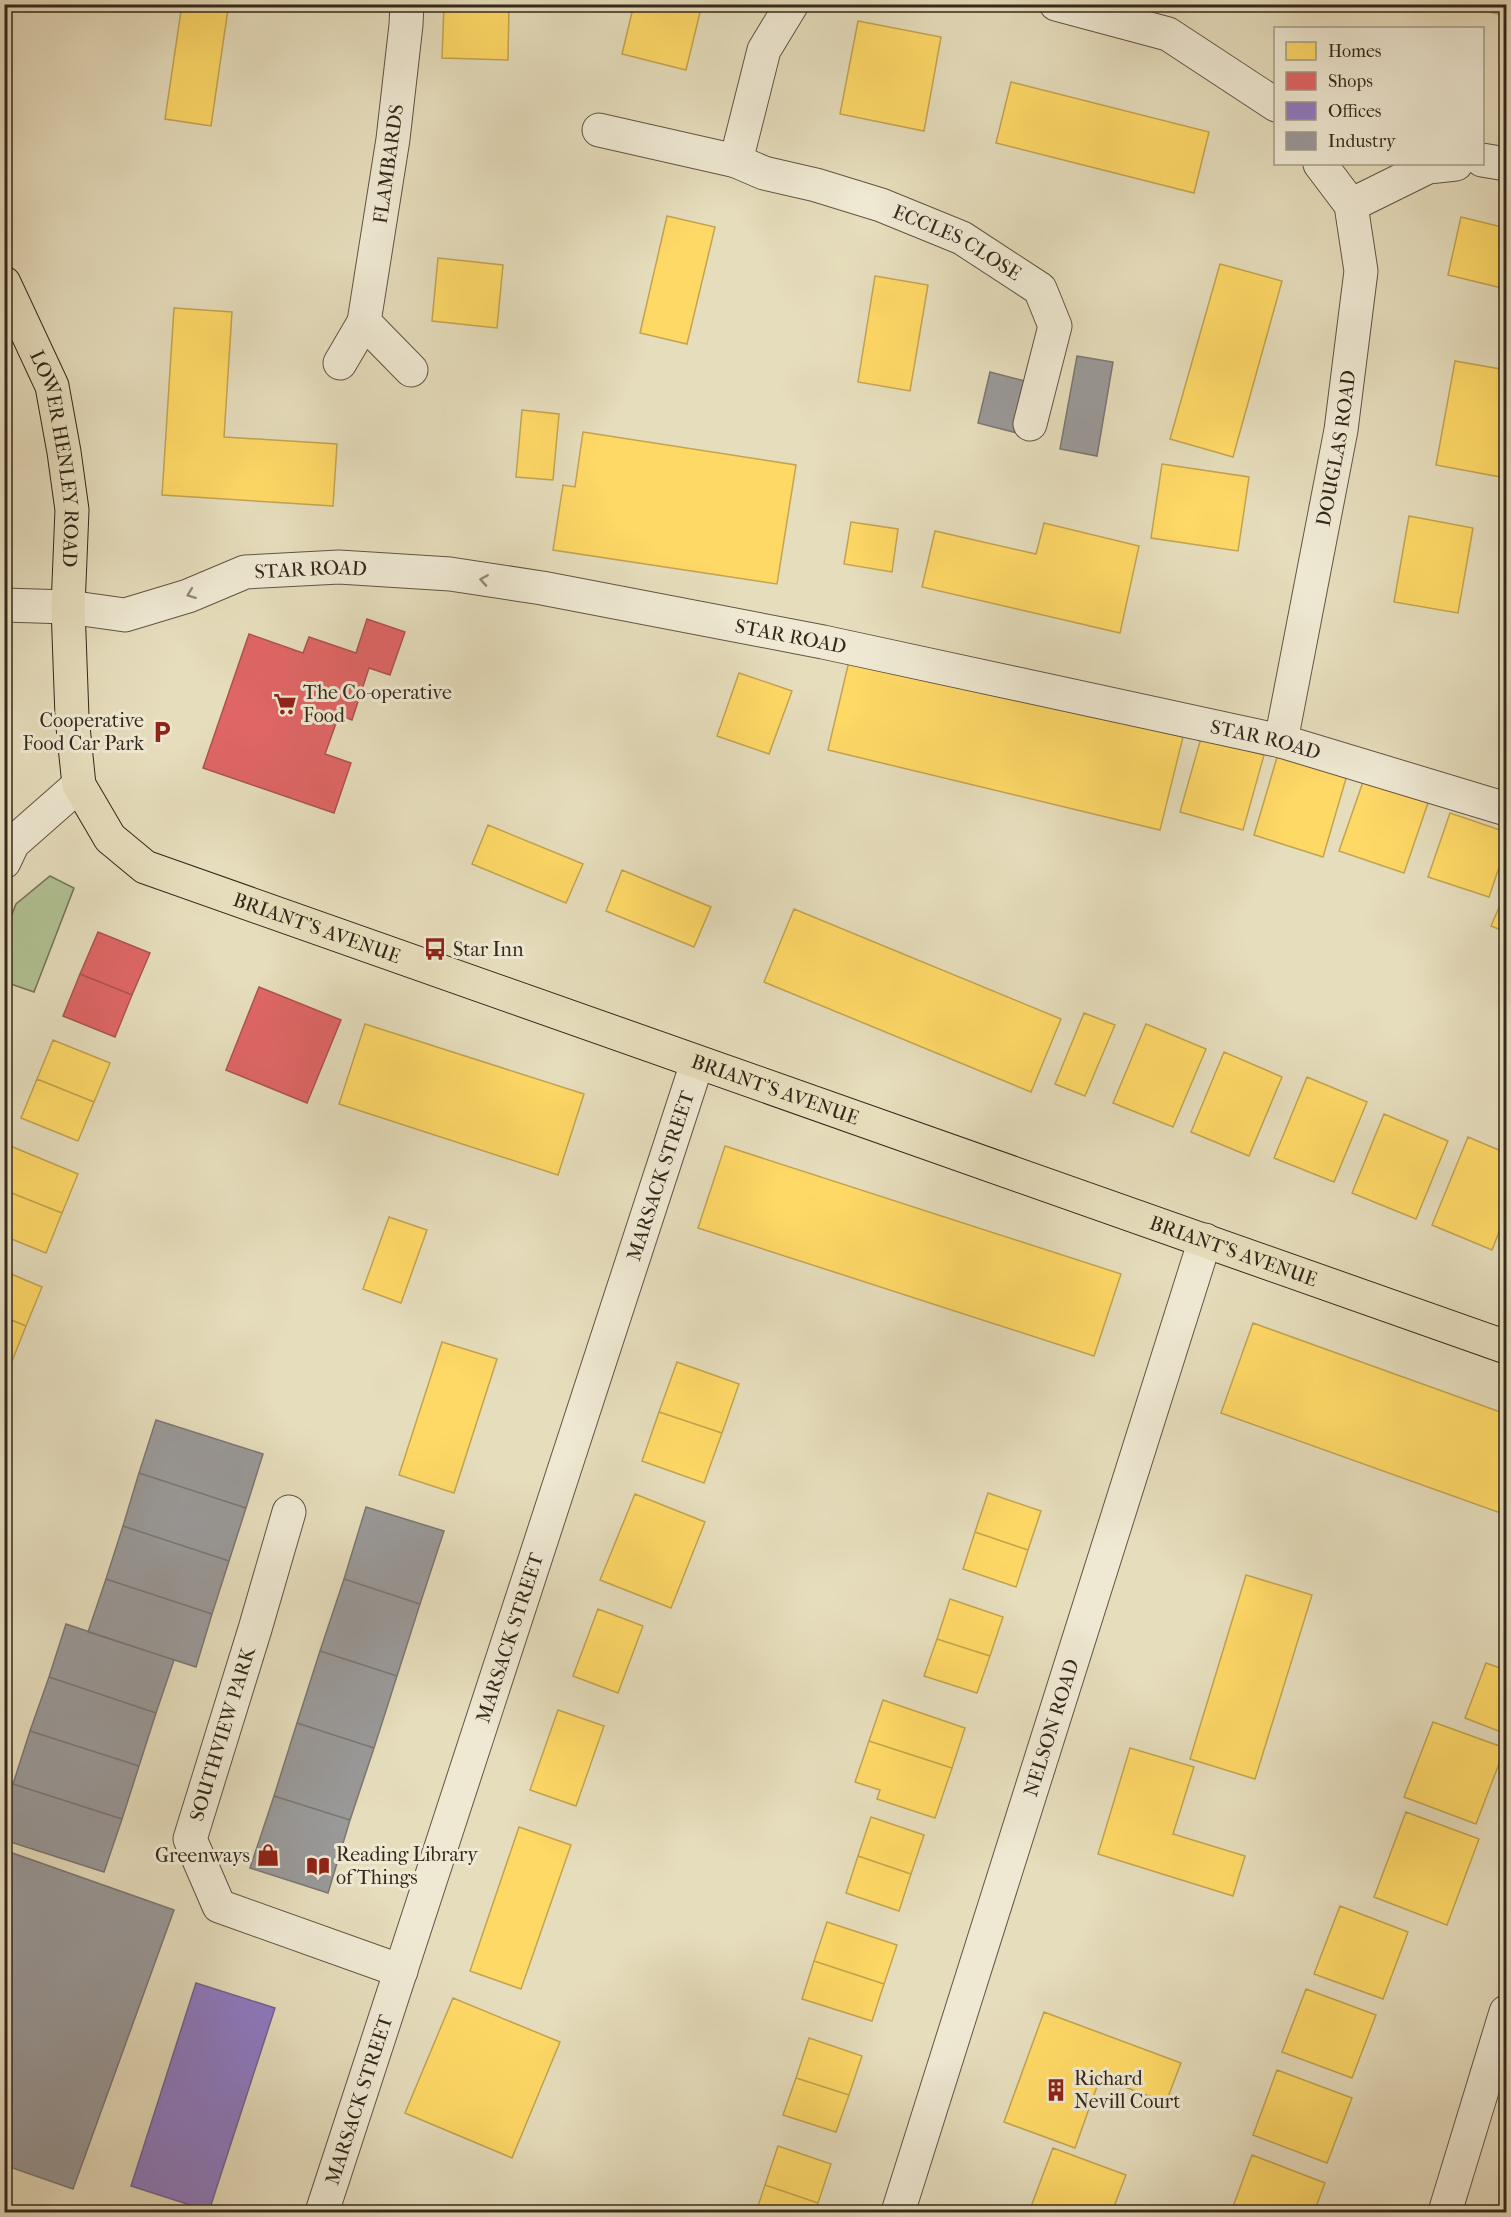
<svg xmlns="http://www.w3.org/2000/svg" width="1511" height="2217" viewBox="0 0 1511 2217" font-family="'IM FELL French Canon',serif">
<rect width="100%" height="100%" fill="#e6ddbc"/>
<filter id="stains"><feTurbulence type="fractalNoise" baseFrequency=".00333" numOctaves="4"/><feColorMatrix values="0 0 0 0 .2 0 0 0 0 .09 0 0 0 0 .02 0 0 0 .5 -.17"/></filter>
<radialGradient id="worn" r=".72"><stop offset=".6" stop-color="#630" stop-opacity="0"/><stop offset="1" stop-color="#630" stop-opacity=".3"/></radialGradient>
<path fill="#b2c293" stroke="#737557" stroke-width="1.5" d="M50,876L74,888L34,992L5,982V932L16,904Z"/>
<path fill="#ffd966" stroke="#c2a450" stroke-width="1.5" d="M182,4L228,9L211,126L165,119Z
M444,4H509L508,60L442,58Z
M634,4H702L686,70L622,54Z
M1488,4H1506V16L1486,11Z
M858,21L941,37L924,131L840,114Z
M1011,82L1209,132L1194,193L996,143Z
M667,216L715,227L687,344L640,333Z
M1461,217L1506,228V289L1448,275Z
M438,258L503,265L497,328L432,321Z
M1220,264L1282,281L1233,457L1170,439Z
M875,276L928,285L910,391L858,382Z
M174,308L232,312L224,437L337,444L333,506L162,495Z
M1455,361L1506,370V478L1436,465Z
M522,410L559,414L553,480L516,477Z
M583,432L796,465L777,584L553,550L563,485L575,487Z
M1162,464L1249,477L1238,551L1151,538Z
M1409,516L1473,528L1458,613L1394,602Z
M851,522L898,529L892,572L844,564Z
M1044,523L1139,546L1120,633L922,587L935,531L1036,554Z
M850,657L1183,737L1160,830L828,750Z
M739,673L792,691L769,754L717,736Z
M1201,738L1264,755L1243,830L1180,812Z
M1278,754L1347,775L1323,857L1254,835Z
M1364,779L1429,800L1404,873L1339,851Z
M1450,813L1506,832V847L1489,897L1428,877Z
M488,825L583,864L566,903L472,864Z
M622,870L711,907L694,947L606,911Z
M1506,891V932L1491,926Z
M794,909L1061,1019L1031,1092L764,982Z
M1084,1013L1115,1025L1085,1096L1055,1084Z
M365,1024L584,1094L558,1175L339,1104Z
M1146,1024L1206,1049L1173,1127L1113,1103Z
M53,1040L110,1063L94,1102L37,1079Z
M1224,1052L1282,1077L1249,1156L1191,1132Z
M1307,1077L1367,1102L1334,1182L1274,1158Z
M37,1079L94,1102L78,1141L21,1118Z
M1384,1114L1448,1141L1416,1219L1352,1193Z
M1468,1137L1506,1153V1214L1492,1250L1432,1225Z
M8,1145L78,1174L62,1213L4,1190V1154Z
M725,1146L1121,1274L1094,1356L698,1228Z
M4,1190L62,1213L46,1253L4,1236Z
M389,1217L427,1230L401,1303L363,1289Z
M4,1271L42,1287L26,1326L4,1317Z
M4,1317L26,1326L10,1366L4,1364Z
M1253,1323L1506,1414V1515L1221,1413Z
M442,1342L497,1359L454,1493L399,1475Z
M677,1362L739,1384L722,1433L659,1412Z
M659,1412L722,1433L704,1483L642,1461Z
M988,1493L1041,1511L1028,1550L975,1532Z
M635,1494L705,1522L671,1608L600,1580Z
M975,1532L1028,1550L1016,1587L963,1569Z
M1246,1575L1312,1595L1255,1779L1190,1759Z
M950,1599L1003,1617L990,1656L937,1639Z
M598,1609L643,1626L618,1693L573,1676Z
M937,1639L990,1656L977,1693L924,1676Z
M1486,1663L1506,1670V1734L1465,1718Z
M883,1700L965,1728L952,1768L869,1741Z
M558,1710L604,1726L576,1806L530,1790Z
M1433,1722L1505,1748L1476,1824L1404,1797Z
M869,1741L952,1768L935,1818L877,1799L880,1790L855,1782Z
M1130,1748L1194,1767L1173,1834L1245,1856L1233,1896L1098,1854Z
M1406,1812L1479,1839L1447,1925L1374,1897Z
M871,1817L924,1835L911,1874L858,1856Z
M519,1827L571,1845L521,1989L470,1971Z
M858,1856L911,1874L899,1911L846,1893Z
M1340,1906L1408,1932L1383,1999L1314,1974Z
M827,1922L897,1945L884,1984L814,1961Z
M814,1961L884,1984L872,2021L802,1999Z
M1306,1989L1376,2015L1352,2078L1282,2052Z
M453,1998L560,2042L512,2158L405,2113Z
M1044,2012L1181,2063L1166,2102L1100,2078L1075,2148L1004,2122Z
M809,2038L862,2056L849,2095L796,2078Z
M1277,2070L1352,2098L1327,2163L1253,2135Z
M796,2078L849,2095L836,2132L783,2115Z
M778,2146L831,2164L818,2203L765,2185Z
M1053,2148L1126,2175L1112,2212H1029Z
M1252,2155L1325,2183L1314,2212H1231Z
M765,2185L818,2203L815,2212H756Z"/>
<path fill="#e06666" stroke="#ac5350" stroke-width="1.5" d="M367,619L405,632L390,675L369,668L352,720L339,715L325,754L351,763L334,813L203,768L249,634L303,653L309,637L356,653Z
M98,932L150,953L132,995L80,974Z
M80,974L132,995L115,1037L63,1016Z
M259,987L341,1020L307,1103L226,1070Z"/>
<path fill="#8e7cc3" stroke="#736391" stroke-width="1.5" d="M196,1983L275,2008L209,2211L131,2186Z"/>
<path fill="#999" stroke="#7b7773" stroke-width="1.5" d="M1077,356L1113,362L1097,456L1060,449Z
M990,372L1029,382L1017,433L978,423Z
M156,1420L263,1454L246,1508L139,1473Z
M139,1473L246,1508L229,1561L123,1526Z
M366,1507L444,1531L420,1604L344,1579Z
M123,1526L229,1561L212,1614L106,1579Z
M106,1579L212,1614L196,1667L88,1632Z
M344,1579L420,1604L397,1676L320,1651Z
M66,1624L174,1660L156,1713L49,1677Z
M320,1651L397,1676L374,1748L297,1723Z
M49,1677L156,1713L139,1766L30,1731Z
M297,1723L374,1748L350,1820L274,1796Z
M30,1731L139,1766L122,1819L13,1784Z
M13,1784L122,1819L104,1872L4,1840V1811Z
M274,1796L350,1820L328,1893L250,1868Z
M4,1850L174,1910L73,2189L4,2165Z"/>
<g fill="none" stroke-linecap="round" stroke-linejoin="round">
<g stroke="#605543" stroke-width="35">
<g id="minor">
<path d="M407,4L406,25L393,139L364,322L411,370"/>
<path id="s1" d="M792,4L764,50L736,161L764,173L816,185L881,205L962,238L1040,289L1055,326L1030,424"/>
<path d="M1056,4L1168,34L1276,105"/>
<path d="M599,130L736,161"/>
<path d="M1482,160L1506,164"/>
<path d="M1351,205L1428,167L1456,164"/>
<path d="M340,363L364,322"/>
<path id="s2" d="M4,605L68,607L125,615L188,596L245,572L339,567L450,574L542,588L823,642L1281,741L1506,809"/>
<path id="s3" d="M1281,741L1341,430L1361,271L1351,205L1320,164"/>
<path d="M4,862L13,843L79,785"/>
<path d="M289,1512L255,1629L190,1839L219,1906L401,1971"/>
<path id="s4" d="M322,2212L697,1063"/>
<path id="s5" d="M898,2212L1205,1240"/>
<path d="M1445,2212L1506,2012"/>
</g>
</g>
<g stroke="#34281b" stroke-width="35">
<g id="major">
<path id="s6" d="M4,283L52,386L64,452L72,510L68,607L72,717L79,785L110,838L145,867L1506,1347"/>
</g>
</g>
<use href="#minor" stroke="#efe9d3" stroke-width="33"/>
<use href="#major" stroke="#e6ddbc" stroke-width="33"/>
</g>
<defs><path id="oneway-chevron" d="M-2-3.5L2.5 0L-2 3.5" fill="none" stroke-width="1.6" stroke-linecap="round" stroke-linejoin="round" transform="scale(1.5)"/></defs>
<g stroke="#928877">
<use href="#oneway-chevron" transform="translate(484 580) rotate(-171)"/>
<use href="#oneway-chevron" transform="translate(191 594) rotate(159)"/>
</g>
<defs>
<g id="supermarket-bare" transform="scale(1.8)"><path d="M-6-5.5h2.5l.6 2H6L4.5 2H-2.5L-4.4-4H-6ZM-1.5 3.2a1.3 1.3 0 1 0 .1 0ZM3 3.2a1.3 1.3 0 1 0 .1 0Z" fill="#8f2418" stroke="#efe9d3" stroke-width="2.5" paint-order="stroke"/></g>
<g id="parking-bare" transform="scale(1.8)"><path d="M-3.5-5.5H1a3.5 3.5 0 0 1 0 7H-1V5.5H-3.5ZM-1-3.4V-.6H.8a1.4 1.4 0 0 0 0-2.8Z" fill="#8f2418" stroke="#efe9d3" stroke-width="2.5" paint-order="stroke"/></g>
<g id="bus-bare" transform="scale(1.8)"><path d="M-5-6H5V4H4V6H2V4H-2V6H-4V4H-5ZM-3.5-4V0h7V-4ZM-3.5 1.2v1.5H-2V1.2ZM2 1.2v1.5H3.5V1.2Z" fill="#8f2418" stroke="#efe9d3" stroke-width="2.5" paint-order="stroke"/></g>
<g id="shop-bare" transform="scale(1.8)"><path d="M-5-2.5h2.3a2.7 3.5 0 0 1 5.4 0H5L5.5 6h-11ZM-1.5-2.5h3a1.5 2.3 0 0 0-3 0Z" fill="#8f2418" stroke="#efe9d3" stroke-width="2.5" paint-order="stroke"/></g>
<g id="library-bare" transform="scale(1.8)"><path d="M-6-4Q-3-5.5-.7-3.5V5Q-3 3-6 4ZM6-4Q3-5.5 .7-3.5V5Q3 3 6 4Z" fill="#8f2418" stroke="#efe9d3" stroke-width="2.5" paint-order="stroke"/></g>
<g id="building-bare" transform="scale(1.8)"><path d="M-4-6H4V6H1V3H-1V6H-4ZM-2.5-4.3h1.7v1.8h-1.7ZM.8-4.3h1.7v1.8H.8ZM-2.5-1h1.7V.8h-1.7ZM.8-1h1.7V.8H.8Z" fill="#8f2418" stroke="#efe9d3" stroke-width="2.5" paint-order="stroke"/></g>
</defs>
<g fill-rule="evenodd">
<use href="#supermarket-bare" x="285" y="704"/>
<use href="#parking-bare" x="162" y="732"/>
<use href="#bus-bare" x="435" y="949"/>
<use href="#shop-bare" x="268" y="1855"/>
<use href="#library-bare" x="318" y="1866"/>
<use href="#building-bare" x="1056" y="2090"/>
</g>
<g text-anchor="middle" stroke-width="6" stroke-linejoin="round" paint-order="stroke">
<g font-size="20" fill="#34281b" stroke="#efe9d3">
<text transform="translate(388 164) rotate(-82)" y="7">FLAMBARDS</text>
<text dy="7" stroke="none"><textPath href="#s1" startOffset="405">ECCLES CLOSE</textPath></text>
<text dy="7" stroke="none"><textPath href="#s3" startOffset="298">DOUGLAS ROAD</textPath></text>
<text dy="7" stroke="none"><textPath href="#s6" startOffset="186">LOWER HENLEY ROAD</textPath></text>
<text dy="7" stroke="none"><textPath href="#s2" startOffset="315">STAR ROAD</textPath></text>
<text dy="7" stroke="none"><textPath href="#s2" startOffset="801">STAR ROAD</textPath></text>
<text dy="7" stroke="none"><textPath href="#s2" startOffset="1287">STAR ROAD</textPath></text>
<text dy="7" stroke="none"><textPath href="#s6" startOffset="804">BRIANT'S AVENUE</textPath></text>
<text dy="7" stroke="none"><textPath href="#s6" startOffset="1290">BRIANT'S AVENUE</textPath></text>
<text dy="7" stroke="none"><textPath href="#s4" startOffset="1090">MARSACK STREET</textPath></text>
<text dy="7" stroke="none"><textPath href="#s6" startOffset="1776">BRIANT'S AVENUE</textPath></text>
<text dy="7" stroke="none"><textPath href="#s4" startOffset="604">MARSACK STREET</textPath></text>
<text dy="7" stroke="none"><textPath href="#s5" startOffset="508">NELSON ROAD</textPath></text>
<text transform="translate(222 1734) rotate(-73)" y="7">SOUTHVIEW PARK</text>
<text dy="7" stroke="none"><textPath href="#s4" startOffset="118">MARSACK STREET</textPath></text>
</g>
<g font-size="20" fill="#34281b" stroke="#efe9d3" text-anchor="start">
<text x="303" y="699">The Co-operative<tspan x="303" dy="23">Food</tspan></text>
<text x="144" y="727" text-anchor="end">Cooperative<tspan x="144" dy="23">Food Car Park</tspan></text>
<text x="453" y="956">Star Inn</text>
<text x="336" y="1861">Reading Library<tspan x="336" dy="23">of Things</tspan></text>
<text x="250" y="1862" text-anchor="end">Greenways</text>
<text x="1074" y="2085">Richard<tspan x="1074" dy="23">Nevill Court</tspan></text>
</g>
</g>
<rect width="1511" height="2217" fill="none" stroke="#e6ddbc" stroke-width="24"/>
<rect x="6" y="6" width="1499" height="2205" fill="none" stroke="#34281b" stroke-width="3"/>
<rect x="12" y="12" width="1487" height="2193" fill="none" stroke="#34281b" stroke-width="1.5"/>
<rect x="1274" y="27" width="210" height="138" fill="#efe9d3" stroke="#a49c89" stroke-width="1.5"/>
<rect x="1286" y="42" width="30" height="18" fill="#ffd966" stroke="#a49c89" stroke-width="1.5"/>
<text x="1328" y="57" font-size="18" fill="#34281b">Homes</text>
<rect x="1286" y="72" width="30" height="18" fill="#e06666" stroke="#a49c89" stroke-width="1.5"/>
<text x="1328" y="87" font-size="18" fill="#34281b">Shops</text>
<rect x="1286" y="102" width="30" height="18" fill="#8e7cc3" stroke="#a49c89" stroke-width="1.5"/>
<text x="1328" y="117" font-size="18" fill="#34281b">Offices</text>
<rect x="1286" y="132" width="30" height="18" fill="#999999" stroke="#a49c89" stroke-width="1.5"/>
<text x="1328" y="147" font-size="18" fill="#34281b">Industry</text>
<rect width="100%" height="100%" filter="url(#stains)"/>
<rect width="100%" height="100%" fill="url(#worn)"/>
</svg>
